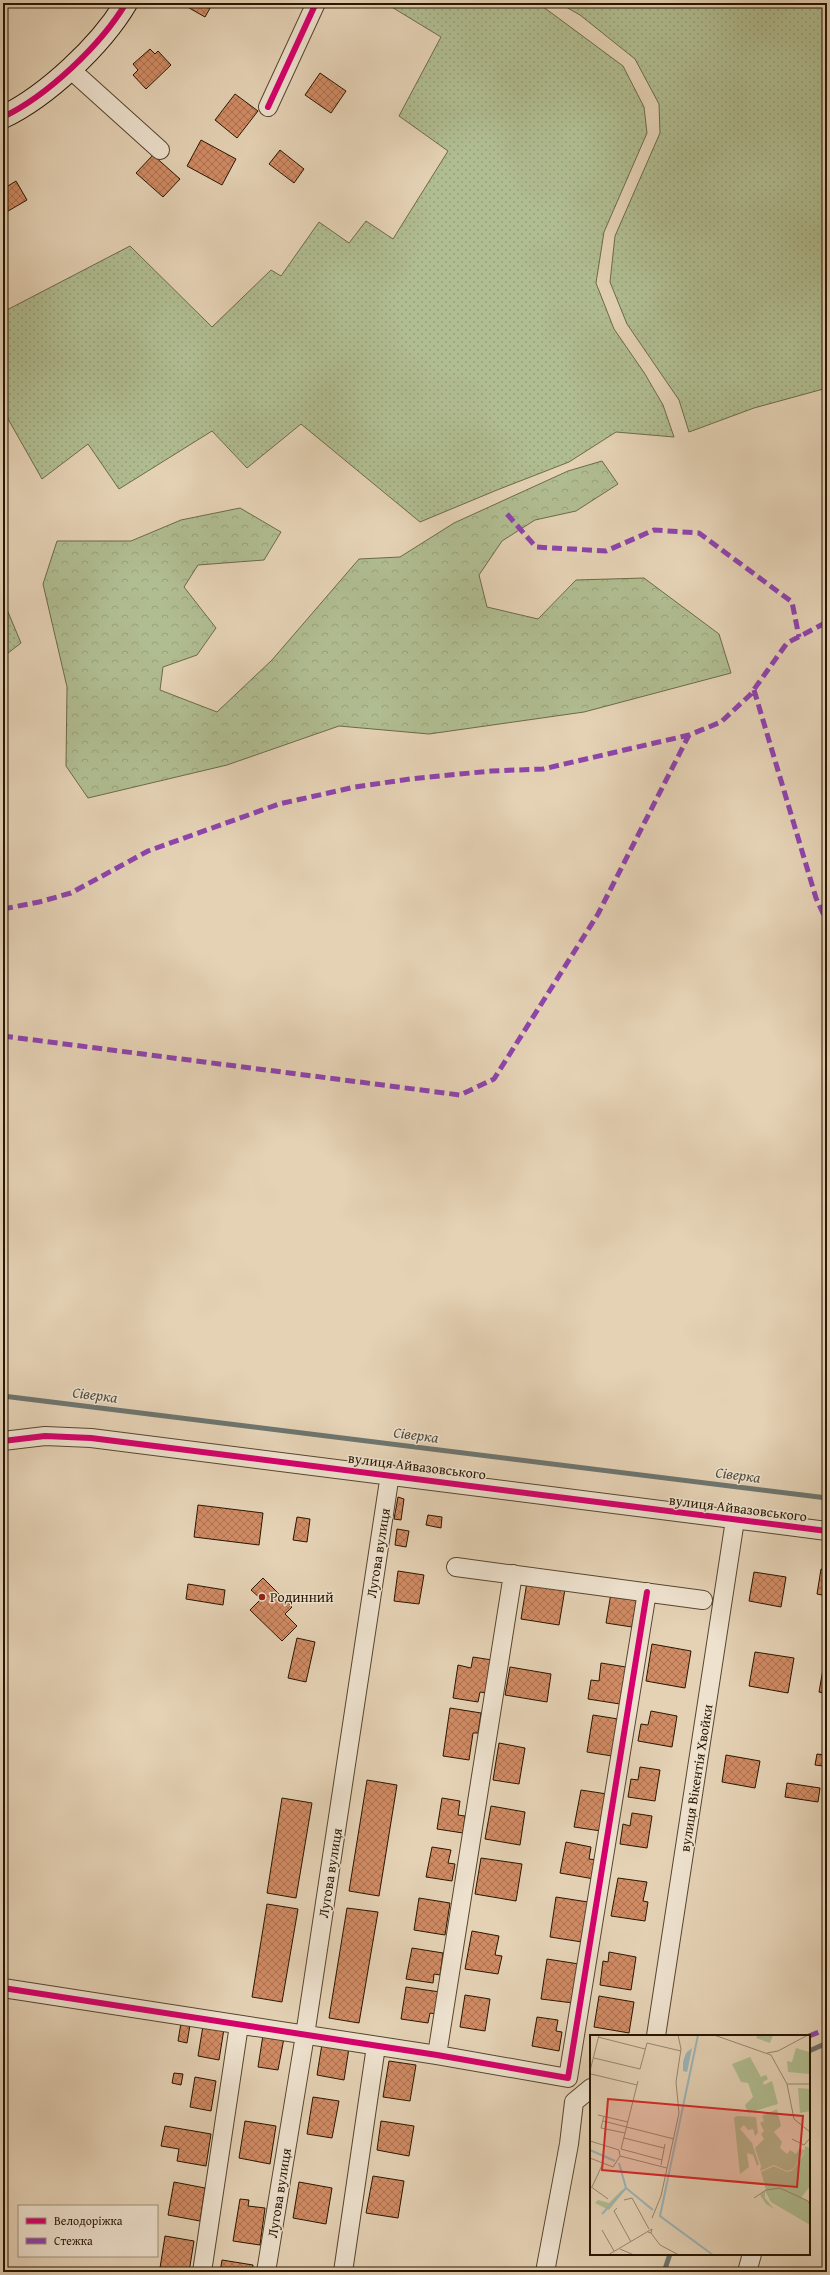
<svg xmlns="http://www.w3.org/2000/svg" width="830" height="2275" viewBox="0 0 830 2275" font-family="'Gentium Book Plus',serif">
<defs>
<pattern id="grass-dots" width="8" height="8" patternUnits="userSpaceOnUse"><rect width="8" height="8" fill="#b0bd91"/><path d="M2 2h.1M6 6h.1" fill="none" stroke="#97a27b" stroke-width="1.8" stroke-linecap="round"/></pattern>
<pattern id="forest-crowns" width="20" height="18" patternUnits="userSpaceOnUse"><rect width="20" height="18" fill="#b0bd91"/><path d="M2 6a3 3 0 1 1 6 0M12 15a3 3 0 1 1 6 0" fill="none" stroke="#97a27b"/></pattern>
<pattern id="building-cross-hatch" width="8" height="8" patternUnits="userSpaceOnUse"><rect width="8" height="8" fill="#d18b64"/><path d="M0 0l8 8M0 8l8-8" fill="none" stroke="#aa7150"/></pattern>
</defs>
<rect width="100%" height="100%" fill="#e5d2b5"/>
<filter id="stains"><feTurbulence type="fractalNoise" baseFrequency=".005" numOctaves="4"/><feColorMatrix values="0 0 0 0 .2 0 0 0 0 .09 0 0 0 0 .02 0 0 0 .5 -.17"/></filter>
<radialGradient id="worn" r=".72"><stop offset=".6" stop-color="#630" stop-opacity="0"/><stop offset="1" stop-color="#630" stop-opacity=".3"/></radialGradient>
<path fill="url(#grass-dots)" stroke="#6c6a48" d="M385,3H538L623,66L644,107L647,133L604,232L596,283L614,329L645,374L663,405L674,437L616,432L569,462L497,490L420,522L301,424L247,468L212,431L119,489L88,444L42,479L3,410V312L130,246L212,327L271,270L281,276L319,222L349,243L366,221L393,239L448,151L399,116L441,37Z
M559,3H827V388L754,408L689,432L679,400L627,324L610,282L615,236L660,133L659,104L635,59L580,15Z
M3,600L21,643L3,657Z"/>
<path fill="url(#forest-crowns)" stroke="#6c6a48" d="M602,461L618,484L576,511L535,520L502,541L479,575L487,607L538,619L576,580L644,578L719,634L731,673L584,712L429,734L339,726L227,765L88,798L66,766L67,687L43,584L57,541H131L181,520L240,508L281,532L264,560L198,565L184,587L216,628L197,655L163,667L160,690L217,712L272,660L359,559L400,557L454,523L568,471Z"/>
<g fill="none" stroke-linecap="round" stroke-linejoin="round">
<path stroke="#6d756f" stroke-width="5" d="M3,1396L827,1498
M809,2051L827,2043
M664,2272L670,2254"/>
</g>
<path fill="url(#building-cross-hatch)" stroke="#281600" d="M185,3H213L205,17L184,5Z
M150,49L155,54L158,51L171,65L146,89L133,75L138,70L133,64Z
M3,56L7,68L3,69Z
M320,73L346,91L331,113L305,95Z
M235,94L258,111L237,138L215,120Z
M201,140L236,159L222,185L187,166Z
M280,150L304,169L294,183L269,164Z
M153,155L180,179L163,197L136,173Z
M16,181L27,200L3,214V189Z
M398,1497L404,1499L401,1520L394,1519Z
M198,1505L263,1513L259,1545L194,1537Z
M428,1515L442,1517L441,1528L426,1525Z
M297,1517L310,1519L307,1542L293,1540Z
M397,1529L409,1531L406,1547L395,1545Z
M821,1569L827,1570V1596L817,1594Z
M398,1571L424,1575L419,1604L394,1601Z
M754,1572L786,1577L781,1607L749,1601Z
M263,1578L292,1607L285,1614L297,1626L282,1641L250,1610L261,1599L251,1590Z
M527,1582L565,1589L559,1625L521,1619Z
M188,1584L225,1590L223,1605L186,1599Z
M611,1593L637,1597L632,1627L606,1623Z
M297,1638L315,1642L306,1682L288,1678Z
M652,1644L691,1651L685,1688L646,1681Z
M755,1652L794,1658L788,1693L749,1686Z
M826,1652H827V1694L819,1692Z
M473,1657L492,1660L486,1693L480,1692L478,1702L453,1698L458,1665L471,1668Z
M601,1663L626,1667L620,1704L588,1699L591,1680L599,1681Z
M510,1667L551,1674L547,1702L505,1695Z
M450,1708L481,1713L478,1733H473L469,1760L443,1756Z
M651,1711L677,1716L672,1747L638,1741L641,1724L648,1725Z
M593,1715L618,1719L612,1756L587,1752Z
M499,1743L525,1748L519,1784L493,1780Z
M817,1754L825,1755L823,1766L815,1765Z
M726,1755L760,1761L755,1788L722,1782Z
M640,1767L660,1770L655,1801L628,1797L631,1779L638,1780Z
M367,1780L397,1785L379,1896L349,1891Z
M787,1783L820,1788L818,1802L785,1797Z
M581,1790L607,1794L601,1831L574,1827Z
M282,1798L312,1803L296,1898L267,1893Z
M442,1798L460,1801L458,1815L465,1816L463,1833L437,1829Z
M491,1806L525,1812L520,1845L485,1839Z
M632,1813L652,1816L647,1848L620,1844L623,1824L630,1826Z
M566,1842L591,1847L589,1859L597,1860L594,1879L560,1873Z
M432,1847L451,1850L448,1863L455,1864L452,1881L426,1877Z
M481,1858L522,1864L516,1901L475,1894Z
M618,1878L647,1882L643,1901L648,1902L645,1921L611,1916Z
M556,1897L588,1902L582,1942L550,1937Z
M419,1898L450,1903L445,1935L414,1930Z
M267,1904L298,1909L282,2002L252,1997Z
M347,1908L378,1912L359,2023L329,2018Z
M472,1931L499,1936L495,1955L502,1956L498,1974L465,1969Z
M412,1948L443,1953L440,1975L434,1974L433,1983L406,1979Z
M609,1952L636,1957L631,1990L600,1985L603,1961L608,1962Z
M547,1959L579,1964L573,2003L541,1999Z
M406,1987L440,1992L436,2014L430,2013L428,2023L401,2019Z
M465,1995L490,1999L485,2031L460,2027Z
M599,1996L634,2002L629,2033L594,2027Z
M537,2017L558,2020L556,2031L562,2032L559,2051L532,2046Z
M181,2023L190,2025L187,2043L178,2041Z
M203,2026L224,2029L219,2060L198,2056Z
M263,2035L284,2038L278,2070L258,2067Z
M322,2044L349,2048L344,2080L317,2075Z
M389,2061L416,2065L410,2101L383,2097Z
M174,2073L183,2074L181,2085L172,2083Z
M195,2077L216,2081L211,2111L190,2107Z
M313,2097L339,2101L332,2138L307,2134Z
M245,2121L276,2126L270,2164L239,2158Z
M381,2121L414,2126L409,2156L377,2150Z
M165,2126L211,2134L206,2166L177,2161L179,2149L161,2146Z
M373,2176L404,2181L398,2218L366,2213Z
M174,2182L205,2188L200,2221L168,2215Z
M299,2182L332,2188L326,2224L293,2218Z
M240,2199L249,2200L248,2206L265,2208L260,2245L233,2241Z
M165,2236L194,2241L189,2272L160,2268Z
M222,2260L253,2265L252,2272H220Z"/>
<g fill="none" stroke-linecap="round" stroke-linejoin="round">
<g stroke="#57452d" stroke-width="20">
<path id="street" d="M69,68L160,150
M268,107L316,3
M3,1441L45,1436L91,1438L827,1531
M456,1567L703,1600
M3,1988L437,2055L568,2078L647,1592
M656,2036L735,1520
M437,2055L513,1574
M202,2272L239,2025
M266,2272L305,2035L390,1474
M343,2272L376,2046
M545,2272L569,2144L574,2102L591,2088
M747,2272L752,2254"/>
</g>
<g stroke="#281600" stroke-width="24">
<path id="secondary" d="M3,117C47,96 101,45 126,3"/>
</g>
<use href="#street" stroke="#eee2cf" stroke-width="18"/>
<use href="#secondary" stroke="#eee2cf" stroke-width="22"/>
<path stroke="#8e44ad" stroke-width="5" stroke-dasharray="10 5" stroke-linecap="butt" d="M507,514L536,547L606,551L654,530L699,533L792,602L799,637
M754,690L816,898L827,922
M3,909L39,902L71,893L148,851L279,804L355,787L410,779L491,771L543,769L689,735L721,722L750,695L787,643L827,622
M3,1036L460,1095L494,1079L598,914L689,735
M809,2036L827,2029"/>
<g stroke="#eee2cf" stroke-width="8">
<path id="cycleway" d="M268,107L316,3
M3,117C47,96 101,45 126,3
M3,1441L45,1436L91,1438L827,1531
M3,1988L437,2055L568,2078L647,1592"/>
</g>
<use href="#cycleway" stroke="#d6006c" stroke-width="6"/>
</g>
<circle fill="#8f2418" stroke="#eee2cf" stroke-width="1.5" cx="262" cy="1597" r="4"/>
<g text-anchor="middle" stroke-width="3" stroke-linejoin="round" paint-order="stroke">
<g font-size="14" fill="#281600" stroke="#eee2cf">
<text transform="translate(417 1466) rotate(7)" y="5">вулиця Айвазовського</text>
<text transform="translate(738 1508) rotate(7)" y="5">вулиця Айвазовського</text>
<text transform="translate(378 1553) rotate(-81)" y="5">Лугова вулиця</text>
<text transform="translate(696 1778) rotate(-81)" y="5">вулиця Вікентія Хвойки</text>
<text transform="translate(330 1873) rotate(-81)" y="5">Лугова вулиця</text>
<text transform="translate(279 2193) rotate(-81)" y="5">Лугова вулиця</text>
</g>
<g font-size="14" fill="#281600" stroke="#eee2cf" text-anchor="start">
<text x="270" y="1602">Родинний</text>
</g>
<g font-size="15" font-style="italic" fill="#504e41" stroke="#eee2cf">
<text transform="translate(95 1395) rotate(7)" y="5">Сіверка</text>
<text transform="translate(416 1435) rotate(7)" y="5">Сіверка</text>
<text transform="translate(738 1475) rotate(7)" y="5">Сіверка</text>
</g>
</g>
<g transform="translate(590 2035)">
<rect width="220" height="220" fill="#e5d2b5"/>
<path d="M168,0H183L180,8L166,3ZM206,13L219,17L220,15V39L198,37L197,26L202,27ZM160,22L171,42L176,40L178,44L173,47L174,50L182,46L188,69L158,78L155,70L163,62L158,48L151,47L142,29ZM208,53L220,54V76L210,78ZM187,74L191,91L184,97L192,107L190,113L197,119L200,115L206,119L210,113L215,116L203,134L197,136L184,130L170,136L171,131L165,113L174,104L171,99L174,96L170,88L174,86L172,81ZM215,111L220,113V151L211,163L218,166L220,170V190L181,167L175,156V163L184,174L176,169L170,160L176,155L171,137L184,131L197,137L203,135L214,119Z" fill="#b0bd91"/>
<path d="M147,81L166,82L168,98L165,101L163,94L158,95L154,90L150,94L162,108L169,129L167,131L163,120L157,118L159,132L150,139L144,83ZM32,155H35L19,175L5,168L8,165L19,168Z" fill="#b0bd91"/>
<path d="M102,13L98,33L97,37L93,36V27L96,18Z" fill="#9bb5b9"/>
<path fill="none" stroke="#9bb5b9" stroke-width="2" d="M108,0L70,181L123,220M0,115L25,126M29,128L36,153L63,175M12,179L36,153"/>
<path fill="none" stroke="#99876d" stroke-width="1" d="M124,0L181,20L197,49L204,84L220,97M8,2L55,14M177,18L188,16L218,0M4,23L50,34L57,8L91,16M0,36L9,0M1,39L47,50M48,46L31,114L72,125M197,49H220M8,80L38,87M14,81L11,93L35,98M13,86L84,104M34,103L74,113M202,104L214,110L220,103M0,106L29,115L30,121M30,121L77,133M0,123L23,132L30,121M71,130L75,109M0,151L18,164M2,152L13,128M164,163L176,155L190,153L218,166L220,170M34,165L42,163L59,194M27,173L24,176L41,207M62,183L71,161L89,78L86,47L91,14L88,0M12,195L24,216M61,198L70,210L89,220M30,214L44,220M18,220L62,194L61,198L58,197"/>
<path fill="#d62828" fill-opacity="0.15" stroke="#d62828" stroke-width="2" d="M18,64L213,81L207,152L12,135Z"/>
<rect width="220" height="220" fill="none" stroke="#281600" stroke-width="2"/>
</g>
<rect width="830" height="2275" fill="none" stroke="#e5d2b5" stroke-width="16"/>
<rect x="4" y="4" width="822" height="2267" fill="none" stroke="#281600" stroke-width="2"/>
<rect x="8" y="8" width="814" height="2259" fill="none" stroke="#281600"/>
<rect x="18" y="2205" width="140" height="52" fill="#eee2cf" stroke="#9f907c"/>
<rect x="26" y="2218" width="20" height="6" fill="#d6006c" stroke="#9f907c"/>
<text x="54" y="2225" font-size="12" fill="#281600">Велодоріжка</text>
<rect x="26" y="2238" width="20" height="6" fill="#8e44ad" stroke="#9f907c"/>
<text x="54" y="2245" font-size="12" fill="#281600">Стежка</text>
<rect width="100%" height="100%" filter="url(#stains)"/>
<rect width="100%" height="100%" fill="url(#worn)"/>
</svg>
